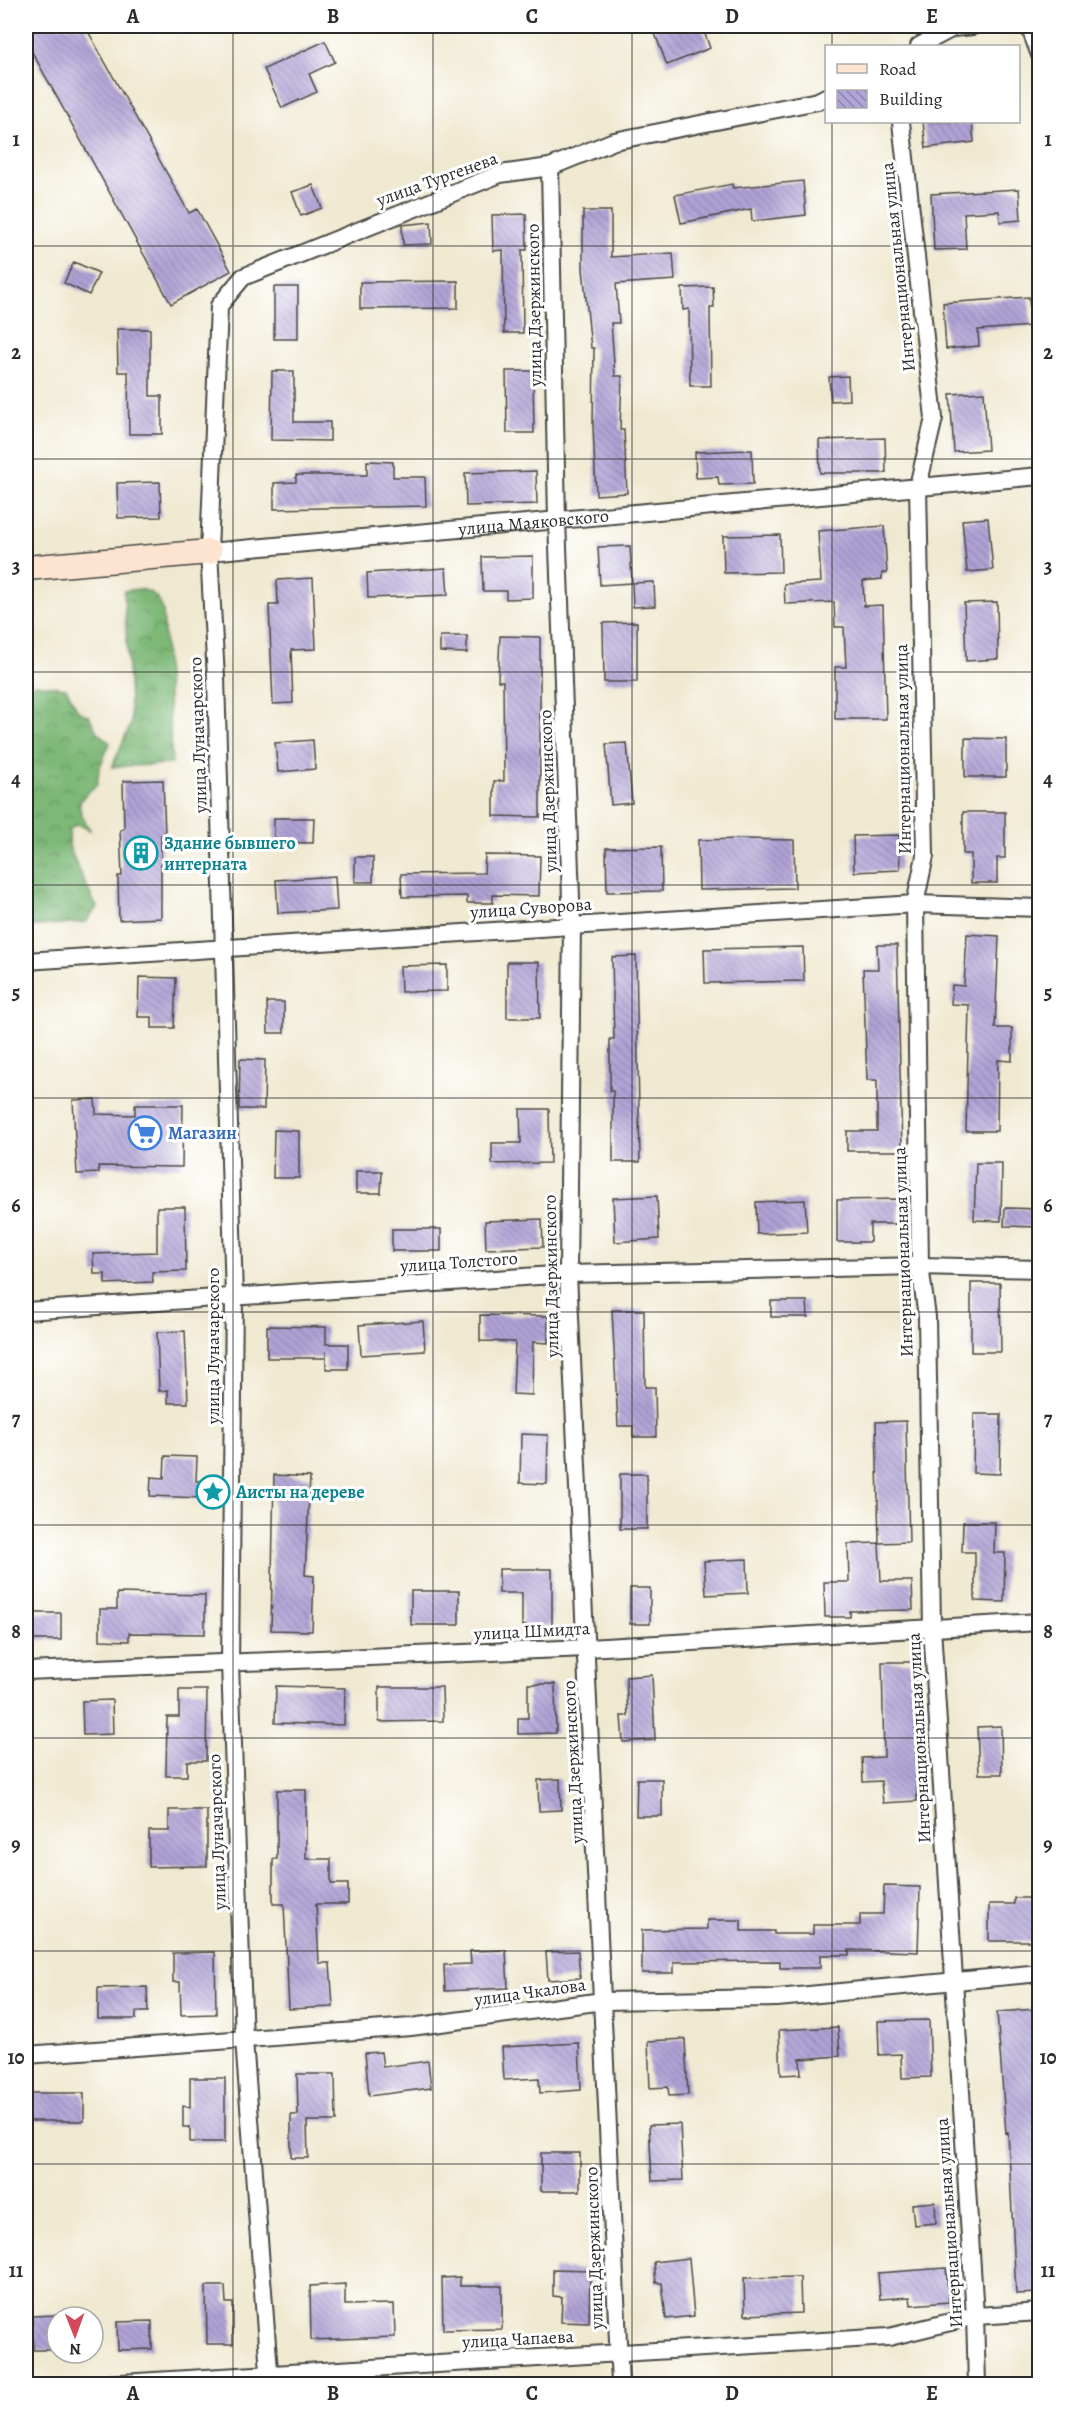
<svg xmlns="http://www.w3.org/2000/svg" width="1065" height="2410" viewBox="0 0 1065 2410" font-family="Alegreya,serif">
<defs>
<pattern id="forest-crowns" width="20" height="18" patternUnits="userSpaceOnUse" patternTransform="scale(1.5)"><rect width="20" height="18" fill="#7db877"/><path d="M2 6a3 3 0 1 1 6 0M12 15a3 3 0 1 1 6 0" fill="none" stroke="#679662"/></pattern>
<pattern id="building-back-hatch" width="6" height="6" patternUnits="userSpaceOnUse" patternTransform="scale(1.5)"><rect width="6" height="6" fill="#b0a3d6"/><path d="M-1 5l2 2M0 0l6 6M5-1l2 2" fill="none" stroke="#8f85ae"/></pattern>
</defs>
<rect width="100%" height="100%" fill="#fff"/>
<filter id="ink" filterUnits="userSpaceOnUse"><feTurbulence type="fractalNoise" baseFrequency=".0167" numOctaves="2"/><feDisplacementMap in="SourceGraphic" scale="12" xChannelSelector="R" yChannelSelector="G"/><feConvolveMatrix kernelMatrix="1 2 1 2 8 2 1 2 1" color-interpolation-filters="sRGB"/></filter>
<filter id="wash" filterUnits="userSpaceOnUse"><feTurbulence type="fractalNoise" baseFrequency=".008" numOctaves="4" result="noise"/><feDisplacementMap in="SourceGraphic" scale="24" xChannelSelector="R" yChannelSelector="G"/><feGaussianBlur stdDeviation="1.35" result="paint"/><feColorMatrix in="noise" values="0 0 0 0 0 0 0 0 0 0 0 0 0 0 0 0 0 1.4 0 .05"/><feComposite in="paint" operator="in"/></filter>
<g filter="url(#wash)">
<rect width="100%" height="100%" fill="#f0e9d1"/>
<path fill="url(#forest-crowns)" stroke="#547251" stroke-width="1.5" d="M140,589C154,592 159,598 163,611L172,764L112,767L131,723L124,591Z
M35,684L66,688L78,711L89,716L97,732L110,743L99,769L97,785C74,802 76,806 90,830L77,824L69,830C70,835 69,840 69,845C70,851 93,901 97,907L86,922L26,927V786L30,783V762L26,751C30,741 26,708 26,694Z"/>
<g id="blocks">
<path fill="url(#building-back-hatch)" d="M26,26H85L189,213L197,209L231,271L171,304L26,41Z
M652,26H702L710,48L667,65Z
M325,41L335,62L309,74L317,92L282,108L264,69Z
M923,122H972L974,142L926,148Z
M803,181L806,215L752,221L751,209L681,223L675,195L732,184L733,188Z
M313,185L322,208L301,216L292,192Z
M1019,189L1021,220L1000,222L999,211L964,213L966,249L934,250L931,194Z
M583,211H611V257L673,253L675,280L616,284L619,323H611L615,376H622L620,430H624L627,493L596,495L593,425L594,348H591L583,269Z
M526,214L527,250H522L523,333H504L503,250L493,251L492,215Z
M431,222L432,244L403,245L402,225Z
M74,262L99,273L89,295L64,283Z
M458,281V308L360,309V282Z
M274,287H298V339H274Z
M713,287L714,308H710L711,386H690L689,309L683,310L682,288Z
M1029,297L1031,326L978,330L979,346L946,349L943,303Z
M117,329H150V396H162V434H129L128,372H118Z
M272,371H294V422H330V441L271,440Z
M506,371H533L534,433H507Z
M848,376L849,400L831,401L829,377Z
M984,392L988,450L954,452L950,394Z
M885,438L886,473H820L819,440Z
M752,450L753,484L719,485L718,477L696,478L695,452Z
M367,461L393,462V477H425L426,506L274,509V483L296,482V475H367Z
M536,471L537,504L466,506L465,473Z
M160,482L161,517L118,518L117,483Z
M988,518L993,570L967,572L962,520Z
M884,526L887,573H882V579L863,581L864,606L883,605L886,719H835V667H846L844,627H835L834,602L785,604L784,584L821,582L818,531Z
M780,535L781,572L724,573L723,536Z
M630,546L632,583L600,585L598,547Z
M533,556V598L506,599V591H483L482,557Z
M446,568L448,595L368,598L367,573Z
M313,578L316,649L291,650L293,703L273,704L269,605H278L277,580Z
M654,582L655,606L633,607L632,583Z
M997,602L998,659L966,661L964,603Z
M637,622V682H604L603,623Z
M440,636H467V653L440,652Z
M500,636L540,637V817L494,816V781H504L503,681H498Z
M965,738L1006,739V777H965Z
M313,740L315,769L278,772L275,743Z
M627,743L632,803L611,805L606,744Z
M163,780L165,835H161V918L119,920L118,876H122L120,830L124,829L123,781Z
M963,812H1005V858H997V883H971V854H963Z
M274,818H314L313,843L274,842Z
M899,835L900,870L854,872L853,836Z
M743,839L794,840L795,888L699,890L698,840Z
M661,847L662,891L607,892L606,848Z
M485,855L540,856L539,896L493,895V903H467V896L402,897L401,874L484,873Z
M355,857H373V882H355Z
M335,876L337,910L278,913L276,880Z
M967,934L999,936L995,1028H1012V1061L998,1060L997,1131H966L969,1005L951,1004L952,985L964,986Z
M877,945H897L902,1151H847V1131H877V1080H867L863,969H878Z
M803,947L804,981L705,983L704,949Z
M636,956L640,1162H613V1091H610V1039H614L612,957Z
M507,962H539L540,1018H507Z
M447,965V991L401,992L400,966Z
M139,977L176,978L174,1028H152V1017H138Z
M267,1002H284V1033H268Z
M240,1059L265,1060L264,1109H239Z
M95,1099L96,1114L135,1115V1105H183L182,1167L98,1166L99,1173L77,1174L73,1100Z
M520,1109H549L550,1163L492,1164V1143H521Z
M274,1130L299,1131V1178H273Z
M976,1163H1002L1001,1221L974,1220Z
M356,1171H382L381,1193H356Z
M657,1196L659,1239L615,1242L613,1198Z
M899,1199V1224H870V1242H837V1200Z
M805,1200L807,1232L757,1234L756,1202Z
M157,1207H185L186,1271L152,1272L153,1282L105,1284V1274H94L93,1254L157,1252Z
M1005,1208L1039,1209V1227L1004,1226Z
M542,1219L543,1247L486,1249L485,1221Z
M392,1229H441V1251H392Z
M971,1283H1000L1001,1352H971Z
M771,1301H807L808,1317H771Z
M612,1310H644L645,1387H655L656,1437H633V1426H618Z
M480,1315L548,1316V1343L533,1342L532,1395L513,1394L515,1342L480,1341Z
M423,1321L425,1351L361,1355L359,1325Z
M267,1326L326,1327V1344H348V1369H326V1351V1358H267Z
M185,1331L188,1403H168V1390L159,1391L157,1332Z
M974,1414H1001L1000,1474L973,1473Z
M906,1421L909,1542L879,1543L876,1422Z
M521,1434L548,1435L547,1484L520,1483Z
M165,1456L197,1457L196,1481H203L202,1498L150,1496L151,1477L164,1478Z
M620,1474H647V1529H620Z
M274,1475L310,1477L305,1575L314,1576L312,1631L271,1630Z
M963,1522H995L994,1553H1005L1004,1602L975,1601V1552H962Z
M879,1543L881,1581H912L913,1610L850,1611V1617H825L824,1582H849L848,1544Z
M747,1559L748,1593L706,1595L704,1561Z
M499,1569H552V1626H522V1593H499Z
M630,1588H650V1624H630Z
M411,1591H459V1625H411Z
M117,1593L205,1595V1634L129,1633V1641L100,1640V1609H117Z
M26,1613H61V1640H26Z
M882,1662H914L917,1801L883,1803L881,1781L863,1782L862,1758L884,1757Z
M652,1675L655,1740L623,1742L621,1716H628L626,1677Z
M528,1684H555L556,1733L518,1734V1718H528Z
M276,1686L345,1688L344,1725L275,1723Z
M379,1687H442L443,1721L379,1722Z
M179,1690H207L206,1761H187V1776H166L167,1717H179Z
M112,1700L113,1734L83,1735L82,1701Z
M1001,1726L1002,1774H979L977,1727Z
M560,1779L561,1810L539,1811L538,1780Z
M637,1779H662V1816H636Z
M277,1790H306V1859H331V1884H348V1904H316L319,1963H330L333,2007L289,2009L284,1904H273V1859H277Z
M169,1810H207V1866L149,1867V1831H169Z
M884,1886L920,1887L918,1952L849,1950V1955H820V1968H780V1961L674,1962V1973H642V1930L707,1929V1920H741V1931H774V1934H813V1925H860V1914H883Z
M1014,1898H1040V1941H989V1904H1014Z
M506,1950L508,1988L445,1991L444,1965L471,1964L470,1951Z
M578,1951L580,1978L548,1980L546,1952Z
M215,1952L216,2014L181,2015L180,1982H173V1953Z
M147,1987L148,2012H136V2019H98V1988Z
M1037,2009L1040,2108H1035L1040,2156V2293L1016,2294L1008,2132L1006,2133L997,2012Z
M929,2020L931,2077L902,2078L901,2054L879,2055L878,2021Z
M838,2027L840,2056L800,2059L801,2074L781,2075L779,2030Z
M685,2039L688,2095L669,2096L668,2087L650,2088L648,2041Z
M579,2043L581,2090L540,2093L539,2078L504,2080L502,2047Z
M381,2052L383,2067L428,2061L431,2088L369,2096L365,2053Z
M297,2074H335L336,2121H307L308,2158H291V2115H298Z
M190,2078H225V2142H190V2127H183V2106L190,2107Z
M26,2093H84V2121H26Z
M680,2124L683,2180L652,2181L649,2125Z
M541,2153H580V2191H541Z
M935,2202L936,2223L914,2225L912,2204Z
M689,2258L694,2316L666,2319L662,2283H656L654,2262Z
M946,2268L949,2302L911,2305L910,2297L880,2299L878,2273Z
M553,2269L590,2270L589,2323L561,2322L562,2297L553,2296Z
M460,2277V2286H502V2329L443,2330L442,2278Z
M800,2277L801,2313L745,2315L744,2278Z
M345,2284V2305L394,2304L395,2337L311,2340L310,2286Z
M206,2286H225L226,2303H233V2344H207Z
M57,2315V2350H33L32,2316Z
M152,2321V2349L118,2350L117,2322Z"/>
</g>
</g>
<g filter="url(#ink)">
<use href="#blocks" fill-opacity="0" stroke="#494844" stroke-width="1.5"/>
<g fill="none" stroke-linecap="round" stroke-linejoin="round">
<g stroke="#494844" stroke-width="20">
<g id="street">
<path d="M1029,26L1040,55"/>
<path d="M919,46L953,28L973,26"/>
<path d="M901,122L934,418L918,486L925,856L915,904L920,1266L927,1317L932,1627L975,2316L977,2384"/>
<path d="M550,167L557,520L572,925L568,1274L620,2384"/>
<path id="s1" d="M209,552L1040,476"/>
<path d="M26,961L915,904L1040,908"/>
<path d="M26,1311L568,1274L920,1266L1040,1269"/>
<path d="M26,1671L587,1648L1040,1622"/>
<path d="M26,2055L411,2027L603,2001L777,1998L1040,1973"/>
<path d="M104,2384L889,2337L975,2316L1040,2312"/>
<path d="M270,2384L244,2040L230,1664L234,1298L216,678L209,552L219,306L243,277L500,174L550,167L614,141L818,101L826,97"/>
</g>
</g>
<g stroke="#494844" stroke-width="27">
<path id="secondary" d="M26,568L209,552"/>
</g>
<use href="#street" stroke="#fff" stroke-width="16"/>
<use href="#secondary" stroke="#fde4d1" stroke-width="24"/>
</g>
</g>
<path fill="none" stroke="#2b2b2b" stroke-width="1.5" stroke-opacity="0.55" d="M233,26V2384M433,26V2384M632,26V2384M832,26V46M832,122V2384M26,246H1040M26,459H1040M26,672H1040M26,885H1040M26,1098H1040M26,1312H1040M26,1525H1040M26,1738H1040M26,1951H1040M26,2164H1040"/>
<defs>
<g id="building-ring" transform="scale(1.725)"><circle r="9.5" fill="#fff" stroke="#0f9aa8" stroke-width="1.5"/><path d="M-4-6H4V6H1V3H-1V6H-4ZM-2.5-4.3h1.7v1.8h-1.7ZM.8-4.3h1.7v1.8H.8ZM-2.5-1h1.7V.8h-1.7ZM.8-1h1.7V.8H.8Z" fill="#0f9aa8"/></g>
<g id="supermarket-ring" transform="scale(1.725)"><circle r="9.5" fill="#fff" stroke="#3f7fe0" stroke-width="1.5"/><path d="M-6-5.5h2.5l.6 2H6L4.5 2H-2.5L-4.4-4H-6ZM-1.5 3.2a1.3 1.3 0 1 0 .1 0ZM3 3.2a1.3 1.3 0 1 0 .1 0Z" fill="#3f7fe0"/></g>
<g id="sight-ring" transform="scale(1.725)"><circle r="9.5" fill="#fff" stroke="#0f9aa8" stroke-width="1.5"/><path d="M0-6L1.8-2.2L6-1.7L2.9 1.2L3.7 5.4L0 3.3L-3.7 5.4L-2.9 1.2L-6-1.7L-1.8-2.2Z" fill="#0f9aa8"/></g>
</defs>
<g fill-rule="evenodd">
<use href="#building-ring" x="141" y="853"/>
<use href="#supermarket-ring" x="145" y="1133"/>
<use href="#sight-ring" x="213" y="1492"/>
</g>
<g text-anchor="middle" stroke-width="6" stroke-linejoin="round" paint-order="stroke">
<g font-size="18" fill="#2b2b2b" stroke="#fff">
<text transform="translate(437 179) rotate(-20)" y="6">улица Тургенева</text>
<text transform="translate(898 267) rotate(-96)" y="6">Интернациональная улица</text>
<text transform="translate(534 305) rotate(-91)" y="6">улица Дзержинского</text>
<text dy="6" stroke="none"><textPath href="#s1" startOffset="326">улица Маяковского</textPath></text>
<text transform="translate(198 735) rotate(-92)" y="6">улица Луначарского</text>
<text transform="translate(903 749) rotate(-91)" y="6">Интернациональная улица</text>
<text transform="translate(548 791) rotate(-92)" y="6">улица Дзержинского</text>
<text transform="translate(531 908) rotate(-4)" y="6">улица Суворова</text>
<text transform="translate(903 1252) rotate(-92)" y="6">Интернациональная улица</text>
<text transform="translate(459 1262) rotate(-4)" y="6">улица Толстого</text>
<text transform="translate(551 1276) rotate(-91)" y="6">улица Дзержинского</text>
<text transform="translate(213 1346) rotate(-90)" y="6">улица Луначарского</text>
<text transform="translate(532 1631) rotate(-3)" y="6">улица Шмидта</text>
<text transform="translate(919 1738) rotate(-93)" y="6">Интернациональная улица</text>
<text transform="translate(573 1762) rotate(-93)" y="6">улица Дзержинского</text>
<text transform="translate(217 1832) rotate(-92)" y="6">улица Луначарского</text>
<text transform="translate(530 1992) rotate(-8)" y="6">улица Чкалова</text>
<text transform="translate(949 2223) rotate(-94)" y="6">Интернациональная улица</text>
<text transform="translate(594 2248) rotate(-92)" y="6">улица Дзержинского</text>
<text transform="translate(518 2339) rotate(-3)" y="6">улица Чапаева</text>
</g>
<g font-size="18" font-weight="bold" fill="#0d838f" stroke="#fff" text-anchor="start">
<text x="164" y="849">Здание бывшего<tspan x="164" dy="21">интерната</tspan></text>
<text x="236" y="1498">Аисты на дереве</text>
</g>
<g font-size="18" font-weight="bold" fill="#366cbe" stroke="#fff" text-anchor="start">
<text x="168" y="1139">Магазин</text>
</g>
</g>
<rect width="1065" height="2410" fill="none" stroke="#fff" stroke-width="66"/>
<rect x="825" y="45" width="195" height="78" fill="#ffffff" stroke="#aaaaaa" stroke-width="1.5"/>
<rect x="837" y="64" width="30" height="9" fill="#fde4d1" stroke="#aaaaaa" stroke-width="1.5"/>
<text x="879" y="75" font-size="18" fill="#2b2b2b">Road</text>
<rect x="837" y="90" width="30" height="18" fill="url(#building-back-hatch)" stroke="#aaaaaa" stroke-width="1.5"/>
<text x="879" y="105" font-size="18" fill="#2b2b2b">Building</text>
<g transform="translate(75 2335) rotate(179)"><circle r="28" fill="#ffffff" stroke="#aaaaaa" stroke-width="1.5"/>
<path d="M0-4.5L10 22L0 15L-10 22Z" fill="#d1495b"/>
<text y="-9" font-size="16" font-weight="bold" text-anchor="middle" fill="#2b2b2b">N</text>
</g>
<rect x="33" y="33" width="999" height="2344" fill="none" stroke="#2b2b2b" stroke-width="2"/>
<g font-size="20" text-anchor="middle" font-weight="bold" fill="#2b2b2b">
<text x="133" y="23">A</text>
<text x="333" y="23">B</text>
<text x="532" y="23">C</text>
<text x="732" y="23">D</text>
<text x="932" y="23">E</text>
<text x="16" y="146">1</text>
<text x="1048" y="146">1</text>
<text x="16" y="359">2</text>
<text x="1048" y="359">2</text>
<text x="16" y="573">3</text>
<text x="1048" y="573">3</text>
<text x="16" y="786">4</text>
<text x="1048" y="786">4</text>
<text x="16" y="999">5</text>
<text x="1048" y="999">5</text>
<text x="16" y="1212">6</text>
<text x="1048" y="1212">6</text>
<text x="16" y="1425">7</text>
<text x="1048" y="1425">7</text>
<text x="16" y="1638">8</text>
<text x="1048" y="1638">8</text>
<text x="16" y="1851">9</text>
<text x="1048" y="1851">9</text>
<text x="16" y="2064">10</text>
<text x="1048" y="2064">10</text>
<text x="16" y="2277">11</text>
<text x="1048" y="2277">11</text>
<text x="133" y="2400">A</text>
<text x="333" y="2400">B</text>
<text x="532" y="2400">C</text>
<text x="732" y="2400">D</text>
<text x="932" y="2400">E</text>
</g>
</svg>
